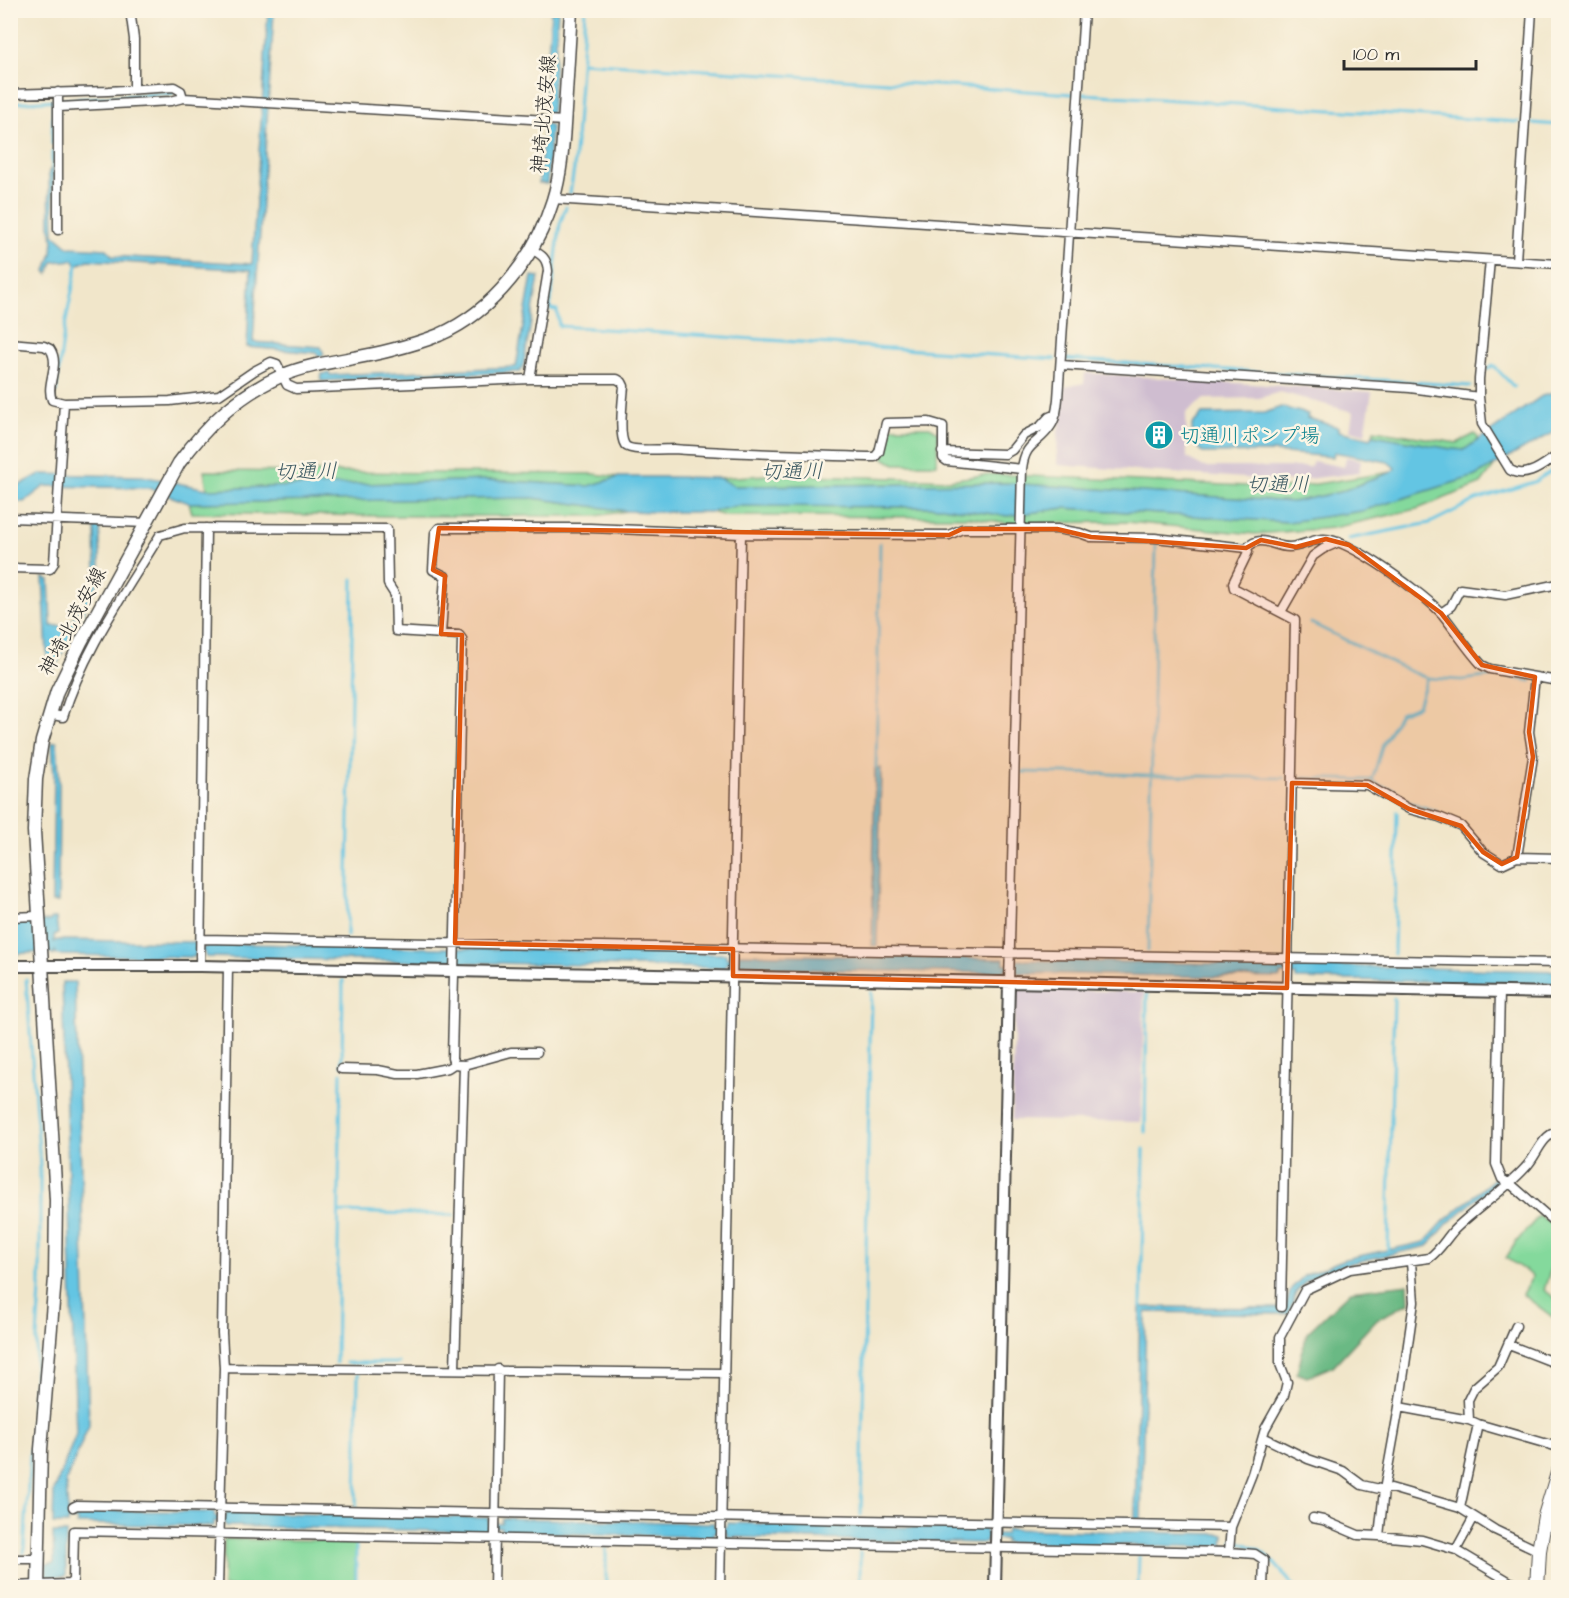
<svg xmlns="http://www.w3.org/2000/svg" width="1569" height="1598" viewBox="0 0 1569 1598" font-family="'Architects Daughter','Klee One',sans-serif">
<rect width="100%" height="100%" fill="#fcf5e5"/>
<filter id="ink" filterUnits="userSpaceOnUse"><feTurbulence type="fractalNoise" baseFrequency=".0167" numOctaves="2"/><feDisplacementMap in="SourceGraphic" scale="12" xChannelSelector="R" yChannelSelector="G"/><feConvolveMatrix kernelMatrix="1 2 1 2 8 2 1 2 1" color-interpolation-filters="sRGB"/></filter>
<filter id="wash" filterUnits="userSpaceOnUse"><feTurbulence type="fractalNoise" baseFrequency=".008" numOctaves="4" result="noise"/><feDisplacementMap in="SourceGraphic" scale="24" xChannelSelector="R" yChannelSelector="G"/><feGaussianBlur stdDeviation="1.35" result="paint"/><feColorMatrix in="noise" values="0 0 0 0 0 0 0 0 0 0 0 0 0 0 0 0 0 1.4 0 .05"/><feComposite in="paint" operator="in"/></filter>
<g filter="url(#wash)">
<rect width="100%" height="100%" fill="#f1e6ca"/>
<path fill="#cfbdd0" d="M1085,373L1372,392L1365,434L1350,430L1353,412L1280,392L1260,398L1204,399L1186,413L1187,458L1204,467H1310L1313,461L1344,467L1346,457L1361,460L1359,473L1288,481L1057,465L1058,430L1060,426L1065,387L1084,383Z
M1015,989L1144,992L1141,1122L1012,1120Z"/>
<path fill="#84d99c" stroke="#588264" stroke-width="1.5" d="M889,427H930L938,432L937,464H895L883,458Z
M1374,430L1457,443L1475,434L1479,439L1464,450L1451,449L1373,435Z
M1495,465L1481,484L1417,509L1333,528L1255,534L1127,522L1007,523L969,517L726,516L711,512L735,506L942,507L1008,516L1064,508L1288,522L1362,511L1475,476Z
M204,471L594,474L619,477L589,486L491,480L207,489Z
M1392,472L1340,492L1293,502L1006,483L734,486L719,478L783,474L949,480L990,474L1291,488Z
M533,498L627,511L596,516H387L192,513L189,503Z
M1539,1216L1558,1227V1246L1544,1290L1558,1300V1321L1522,1294L1533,1276L1506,1258L1516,1242Z
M224,1539L356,1541L355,1587H223Z"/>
<path fill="#6bb984" stroke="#4b7258" stroke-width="1.5" d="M1408,1284L1409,1303L1377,1319L1333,1366L1307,1377L1297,1373L1307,1333L1351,1291Z"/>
<path fill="#64c5e3" stroke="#487887" stroke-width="1.5" d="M268,11H274L253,342L321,347L324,355L318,356L317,353L247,347L251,270L88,260L77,265L73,260L53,262L48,274L46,271L52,253L53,238L50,226L49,171L53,167L54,234L69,247L107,249L112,256L252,264Z
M551,11H558L551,117L544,116Z
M544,124L551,125L547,184L539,183Z
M532,276L539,277L523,367L519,372L321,381L322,374L329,373L330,375L516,367Z
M1558,392V430L1475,476L1362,511L1288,522L1064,508L1008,516L942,507L735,506L711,512H657L627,511L533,498L189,503L148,488L45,486L24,502L11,501V485H20L40,474L142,476L207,489L491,480L589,486L619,477H676L719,478L734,486L1006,483L1293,502L1340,492L1392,472L1395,468L1388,462L1334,452L1333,457L1273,452L1203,453L1193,443L1192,425L1202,414L1264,413L1281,407L1308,414L1307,418L1338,427V431L1371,438L1373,435L1451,449L1464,450L1542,396Z
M95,526H100V579L54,670L48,671L43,577L49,580L51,626H69L96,579Z
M52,742H57L59,776L58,902H52L54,776Z
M875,768H881L877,946H872Z
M53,918H56L58,934L54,935V942L57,940L196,942V948H205L206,943L726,954V958L738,959V954L1004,959V964H1017V960L1280,965V969H1296L1297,965L1558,971V984L1296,979V975L1280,974V978L1017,973L1016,969H1004V973L738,968L737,963H726L725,968L206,957L205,952H196L195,957L57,955L55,951L54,955L49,952L11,954L10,923L49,921Z
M62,982H75L89,1425L66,1481L68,1514H77V1510L214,1512L215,1517H226V1512L488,1518L489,1522L501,1523L502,1518L714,1523V1527H727V1523L985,1529L986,1534H1005L1006,1529L1224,1534L1223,1547L1005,1543V1539L986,1538L985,1543L727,1537V1533L725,1532H714V1537L501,1532V1527H488V1532L226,1526L225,1522L214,1521V1526L77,1524V1520H68V1524H53L54,1491L76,1434Z
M1496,1177L1499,1180L1447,1224L1428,1246L1346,1264L1307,1280L1296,1292L1289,1314L1146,1312L1141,1520H1135L1140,1307L1285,1308L1291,1289L1304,1276L1345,1259L1425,1242L1444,1221Z
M53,1533H66V1576L46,1577V1564L54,1563Z"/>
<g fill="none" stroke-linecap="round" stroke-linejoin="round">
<path stroke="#64c5e3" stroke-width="3" d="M581,62L1073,94
M1084,94L1518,122
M10,103L173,93
M1532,123L1558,125
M52,144L53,101
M52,168V152
M570,193L574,169L585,10
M566,207L560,224L550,309L557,310L559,326L1055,359
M1065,359L1470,386
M1488,369L1493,365L1514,387
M56,392L64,331L77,265
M1348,539L1430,523L1476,500L1534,482L1558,467
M1311,623L1407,670L1427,678
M876,768L880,543
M1022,772L1284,778
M1301,778L1372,780L1383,744L1400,713L1418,706L1427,678L1462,680L1501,675L1531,681
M1372,780L1379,786L1393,789L1407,802L1436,811
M347,936L353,579
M1148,951L1156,545
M1394,954L1397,812
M342,1065L343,980
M1145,1132L1147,994
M339,1212L454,1215
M1388,1250L1394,998
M1141,1307L1144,1149
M336,1363L341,1073
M346,1363H399
M356,1506L358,1374
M861,1515L871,992
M1233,1541C1266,1547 1275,1564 1295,1588
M24,1553L40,1289V1165L26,979
M356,1588V1543
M606,1588V1549
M860,1588V1552
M1138,1588L1139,1556"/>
</g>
</g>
<g filter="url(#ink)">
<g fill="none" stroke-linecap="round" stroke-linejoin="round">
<g stroke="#494743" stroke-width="11">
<path id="minor" d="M130,10L134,39V89
M58,92V230
M10,94L108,91L174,87L181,91L183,98L564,121
M59,107L171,101L183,98
M553,199L1558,264
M1490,260L1479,379V397L1482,424L1510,470C1527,480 1544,464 1558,455
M1516,261L1532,10
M10,343L44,346L50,349C61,365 45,384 52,400L64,403L170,401L219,395L254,371L271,362L277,364L287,385L296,389L530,379H617L622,382L624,386C623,398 618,435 625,445C630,452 664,449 674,449C741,454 808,455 875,457L879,452L886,423L929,422L943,426V458L947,461L1022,469
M1061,365L1410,388L1479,397
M530,379L548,271C547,258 542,255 531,249
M942,452L1005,454L1012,450L1024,435L1040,427L1049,417L1056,414
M10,518L147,523
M10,568L50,569L54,563L64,403
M1281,612L1313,556L1323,549L1339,542
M1441,613L1451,606L1460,589L1505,595L1558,584
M441,634L445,576L433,570L435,533L439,528H590L741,534L949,535L962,529H1057L1080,533L1091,537L1155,538L1247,548
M49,714L63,717C83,651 125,593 160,535L185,528L387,529L388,584L395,595L396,631L459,635L462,639L452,1058L454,1064L464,1065L455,1369
M1292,783L1367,785L1409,809L1439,817L1461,826L1483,852L1502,864L1517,857L1558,858
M1517,857L1533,757L1529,732L1535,677
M10,917L38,916
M201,939L1558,963
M200,966L206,528
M1009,983L1022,469C1025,442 1038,445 1050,427C1056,419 1057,408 1058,399L1084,10
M1500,992L1496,1164L1502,1179L1513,1186L1552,1220L1558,1222
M464,1065L511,1052H537
M341,1069L378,1070L398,1074H417L448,1068L454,1064
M1411,1262L1414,1302L1399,1407L1384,1490L1379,1536L1422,1540L1456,1550L1510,1582L1530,1588
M1281,1307L1295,620L1234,588L1233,583L1248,552L1247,548C1261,533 1272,547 1289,547C1301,547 1312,539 1324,539C1349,539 1426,595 1443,615C1456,631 1467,649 1482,665L1490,669L1558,681
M1509,1345L1558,1364
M224,1368L724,1373
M1399,1407L1469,1420L1478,1424L1558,1447
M1469,1420L1468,1400L1474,1388L1498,1367L1516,1326
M1263,1437L1308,1459L1343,1471L1362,1485L1384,1490L1391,1488L1460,1508L1495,1530L1539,1551
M73,1507L77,1505L1231,1527
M1460,1508L1478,1424
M1313,1518L1323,1520L1358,1535L1379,1536
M1456,1550L1474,1517
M1229,1552L1231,1527L1252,1474L1265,1429L1284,1395L1287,1382L1280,1364V1337L1305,1290L1350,1269L1429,1258C1440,1250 1445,1240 1454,1230C1476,1208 1504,1191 1525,1168C1538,1155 1540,1137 1558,1131
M10,1559H38
M10,1586L69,1584L73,1581L74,1531L1229,1552L1255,1554L1264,1560L1263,1588
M218,1588L224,1368L222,1333L228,967
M494,1588L498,1369
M720,1588L741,534"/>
</g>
<g stroke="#494743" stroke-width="14">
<path id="tertiary" d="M10,966H200L1558,993
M995,1588L1009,983"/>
</g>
<g stroke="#494743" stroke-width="15">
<path id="secondary" d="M38,1588L41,1449L55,1278L56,1200L34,831L36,779L42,741L57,691L81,642L179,463C207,425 238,395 281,376C316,361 355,360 391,350C407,346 424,341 439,335C494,311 536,256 553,200C562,171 563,140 565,110C567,77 569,44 571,10"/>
</g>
<g stroke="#494743" stroke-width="16">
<path id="primary" d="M1537,1588L1539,1551L1545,1516L1558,1473"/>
</g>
<use href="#minor" stroke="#fff" stroke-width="8"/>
<use href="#tertiary" stroke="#fff" stroke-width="10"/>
<use href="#secondary" stroke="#fff" stroke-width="12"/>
<use href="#primary" stroke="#fff" stroke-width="14"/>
</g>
</g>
<path fill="#df570e" fill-opacity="0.2" stroke="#df570e" stroke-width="4.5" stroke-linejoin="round" d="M439,528L949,535L962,529H1057L1091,537L1246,548L1261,540L1296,547L1326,539L1349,545L1441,613L1482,665L1535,677L1529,732L1533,757L1517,857L1502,864L1483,852L1461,826L1409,809L1367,785L1292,783L1287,988L733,976V949L455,943L462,635L441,634L445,576L433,570Z"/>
<defs>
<g id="building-disc" transform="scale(1.5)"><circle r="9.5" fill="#0f9aa8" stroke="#fcf5e5"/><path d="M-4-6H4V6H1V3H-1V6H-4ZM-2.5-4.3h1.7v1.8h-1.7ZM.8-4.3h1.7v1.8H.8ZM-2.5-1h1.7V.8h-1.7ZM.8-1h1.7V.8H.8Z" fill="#fff"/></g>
</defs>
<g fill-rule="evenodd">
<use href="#building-disc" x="1159" y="435"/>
</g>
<g text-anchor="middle" stroke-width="5" stroke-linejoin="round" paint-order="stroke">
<g font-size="20" fill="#2b2b2b" stroke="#fcf5e5">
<text transform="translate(543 114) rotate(-85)" y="7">神埼北茂安線</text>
<text transform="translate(72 621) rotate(-62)" y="7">神埼北茂安線</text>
</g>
<g font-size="20" fill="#0d838f" stroke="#fcf5e5" text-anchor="start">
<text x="1180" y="442">切通川ポンプ場</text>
</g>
<g font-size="21" font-style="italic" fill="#3c5962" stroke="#fcf5e5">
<text transform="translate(306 471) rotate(-1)" y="7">切通川</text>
<text transform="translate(792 471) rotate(-1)" y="7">切通川</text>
<text x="1278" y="491">切通川</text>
</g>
</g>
<rect width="1569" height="1598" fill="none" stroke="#fcf5e5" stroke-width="36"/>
<path d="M1344 60v9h132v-9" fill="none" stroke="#2b2b2b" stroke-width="3"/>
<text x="1353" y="60" font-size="18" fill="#2b2b2b" stroke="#fcf5e5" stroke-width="4.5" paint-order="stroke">100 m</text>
</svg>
